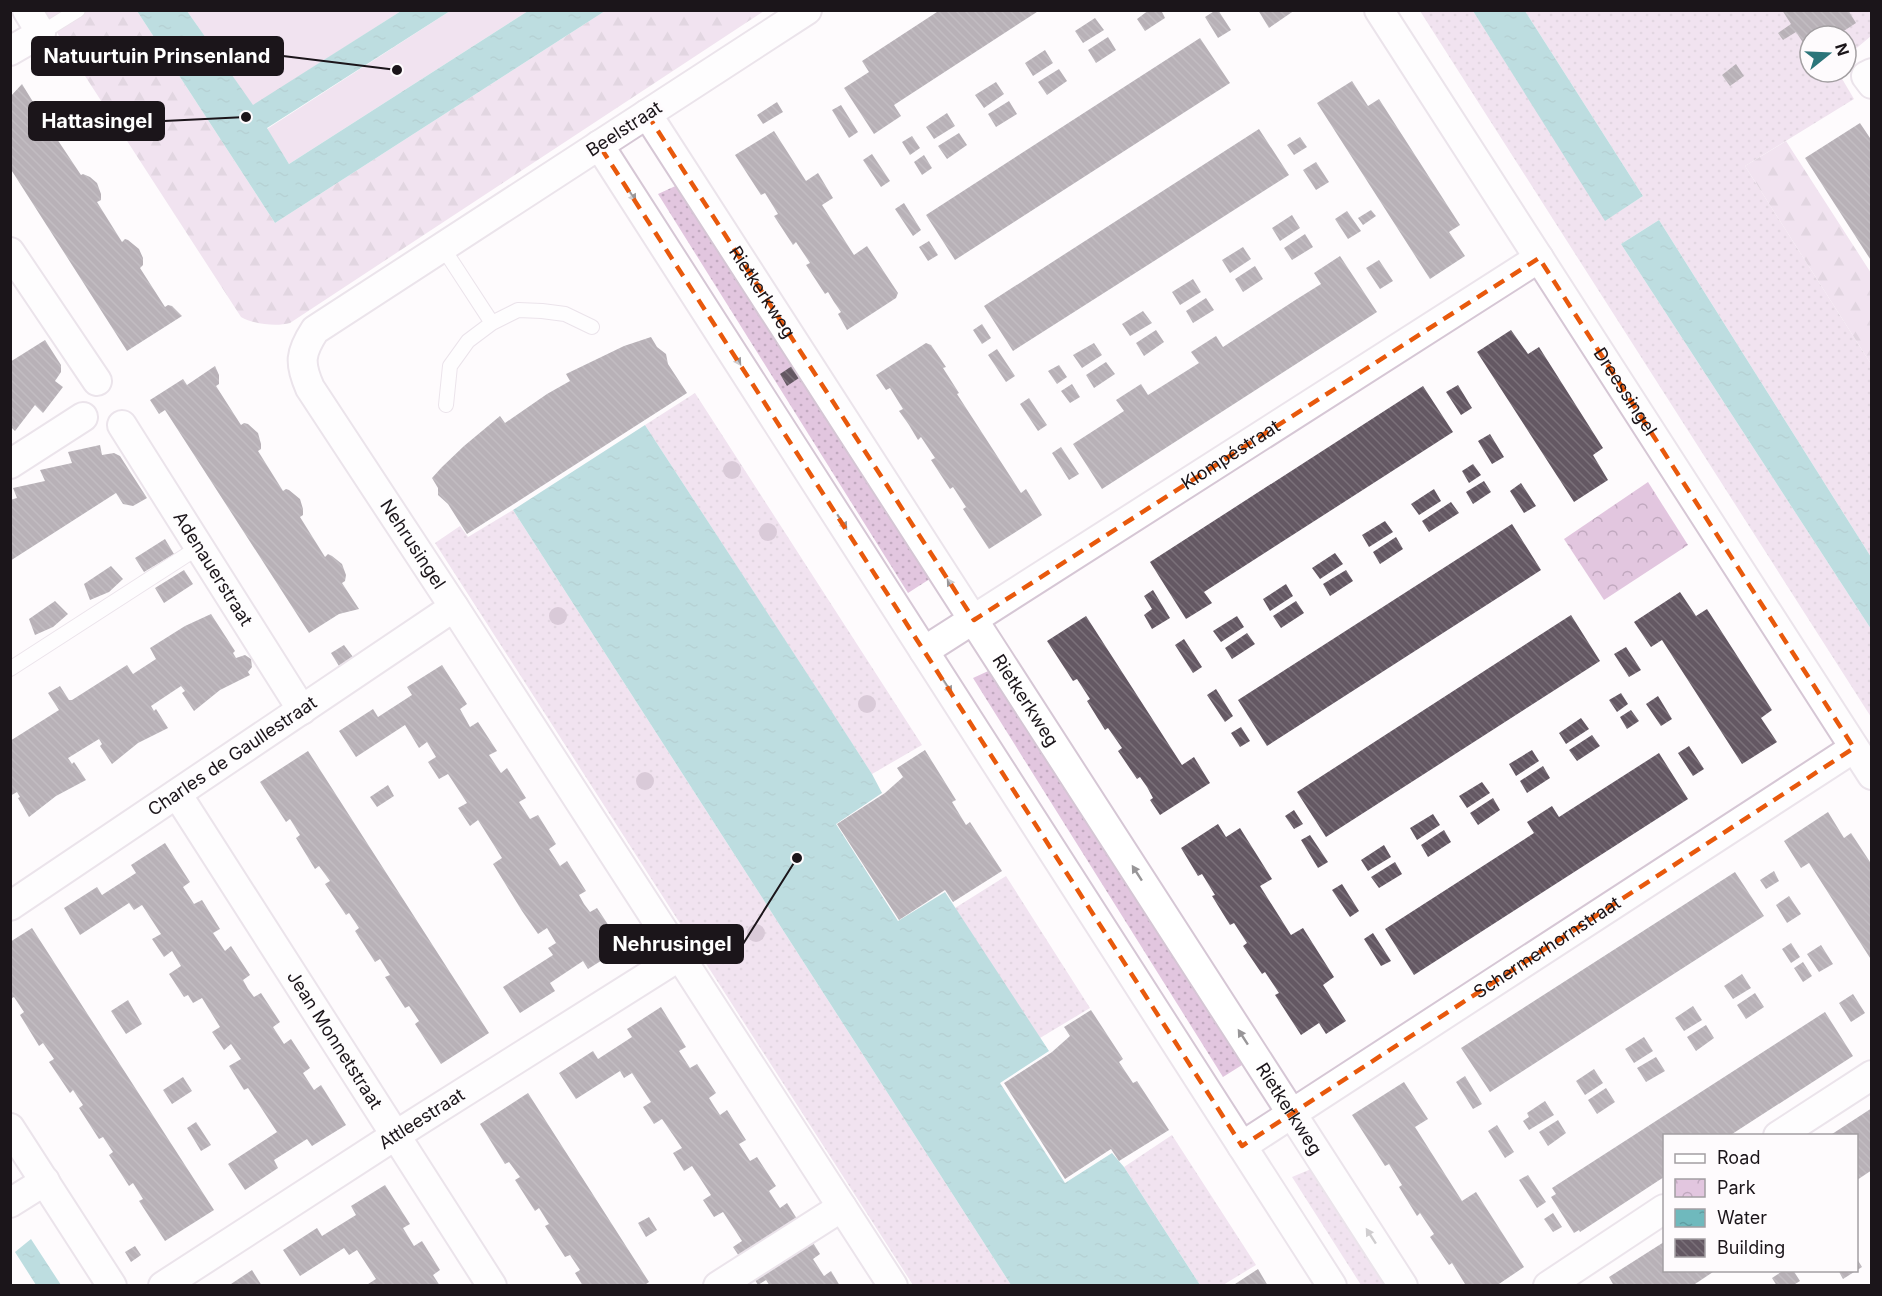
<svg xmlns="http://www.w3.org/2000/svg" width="1882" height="1296" viewBox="0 0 1882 1296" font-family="Inter,sans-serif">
<defs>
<pattern id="grass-dots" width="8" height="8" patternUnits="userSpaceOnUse" patternTransform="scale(1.5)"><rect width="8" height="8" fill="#e2c6df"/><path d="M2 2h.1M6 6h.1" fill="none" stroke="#c1a9bf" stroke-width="1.8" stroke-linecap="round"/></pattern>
<pattern id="forest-firs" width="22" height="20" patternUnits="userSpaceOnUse" patternTransform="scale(1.5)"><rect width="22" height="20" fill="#e2c6df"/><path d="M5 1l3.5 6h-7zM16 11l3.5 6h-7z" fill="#c1a9bf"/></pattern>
<pattern id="park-crowns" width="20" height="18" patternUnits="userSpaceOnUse" patternTransform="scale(1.5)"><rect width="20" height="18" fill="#e2c6df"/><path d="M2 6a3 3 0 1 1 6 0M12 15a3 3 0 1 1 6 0" fill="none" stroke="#c1a9bf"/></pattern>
<pattern id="water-ripples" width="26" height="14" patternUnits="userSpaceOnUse" patternTransform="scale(1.5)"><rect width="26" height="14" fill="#6fb9bd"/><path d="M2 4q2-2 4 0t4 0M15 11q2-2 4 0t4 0" fill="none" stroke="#609ea2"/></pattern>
<pattern id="building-back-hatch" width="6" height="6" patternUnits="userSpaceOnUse" patternTransform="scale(1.5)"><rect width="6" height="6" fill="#645863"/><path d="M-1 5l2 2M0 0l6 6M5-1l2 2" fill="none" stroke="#7a7079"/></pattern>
</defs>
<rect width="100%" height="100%" fill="#fefbfd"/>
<path fill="url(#grass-dots)" d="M1420,11H1473L1606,220L1643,196L1525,11H1871V36L1846,57V36H1810V72H1838L1854,99L1745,166L1871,364V557L1659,220L1621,244L1871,629V717Z
M682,183L936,575L908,593L658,194Z
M695,393L922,745L872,774L645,425Z
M513,510L1011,1285H913L435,543L460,526L468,537Z
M997,667L1250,1060L1223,1077L973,678Z
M1006,876L1090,1008L1040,1038L955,908Z
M1172,1135L1256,1265L1223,1285H1200L1124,1167Z
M1316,1167L1393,1285H1361L1292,1177Z"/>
<path fill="url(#forest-firs)" d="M43,11H137L275,223L605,11H764L290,323C276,327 253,324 241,317Z
M1786,141L1871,273V364L1745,166Z"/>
<path fill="url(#park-crowns)" d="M1648,482L1688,545L1604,600L1564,539Z"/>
<path fill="#e2c6df" d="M187,11H401L253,106Z
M450,11H528L289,164L267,129Z"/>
<path fill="url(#water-ripples)" d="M137,11H187L253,105L401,11H450L267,128L289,164L528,11H605L275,223Z
M1473,11H1525L1643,196L1605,221Z
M1659,220L1871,557V629L1621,244Z
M645,425L823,698L872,774L882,793L836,824L898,921L945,892L1049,1051L1000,1083L1065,1183L1112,1153L1124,1167L1200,1285H1011L513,510Z
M31,1239L61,1285H36L15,1252Z"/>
<path fill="url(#building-back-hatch)" d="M940,10H1040L894,105L901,116L874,134L844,88L869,72L862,61Z
M1149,10H1161L1165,18L1145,31L1137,19Z
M1216,10H1218L1231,30L1218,38L1205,17Z
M1258,10H1295L1269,28Z
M1782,10H1848L1856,23L1836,36H1810V53L1796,32L1783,40L1778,33L1791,24Z
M1095,18L1104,30L1083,43L1075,31Z
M1108,37L1116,50L1096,63L1088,50Z
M1200,38L1230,83L955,260L926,215Z
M1045,50L1053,63L1033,76L1025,63Z
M1736,64L1744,76L1730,86L1722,75Z
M1059,69L1067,81L1047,95L1038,82Z
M1352,81L1368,106L1379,99L1460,225L1449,232L1465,256L1430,279L1317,103Z
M996,82L1004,94L984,108L975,95Z
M22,84L38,110L41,108L47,110L56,119L59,131L58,134L55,136L81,175L83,174L90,177L97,183L101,194V200L97,202L122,242L125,239L128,240L139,249L143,258V265L140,268L165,307L168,305L172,306L182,316L127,351L10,168V97Z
M1009,101L1017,114L996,127L988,114Z
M777,102L783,112L763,124L757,115Z
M841,105L858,132L849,138L832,110Z
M947,113L955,126L934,139L926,127Z
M1860,123L1872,141V262L1805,158Z
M1259,129L1289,175L1013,351L984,306Z
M774,131L806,181L818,173L833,198L822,205L854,255L867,246L898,293L896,298L847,330L838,314L841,312L834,302L828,292L825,294L806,265L810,263L796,242L793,245L774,216L778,214L765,193L761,195L735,155Z
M959,133L967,145L947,159L938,146Z
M912,136L920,148L910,155L902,142Z
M1300,137L1307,147L1294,155L1287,145Z
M872,154L890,181L881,187L863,160Z
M924,155L932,168L922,175L914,162Z
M1316,162L1329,182L1316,190L1303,170Z
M904,203L921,230L913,236L895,209Z
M1371,210L1376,216L1363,225L1358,218Z
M1347,211L1361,231L1348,239L1335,219Z
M1292,215L1300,228L1280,241L1272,228Z
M1305,234L1313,247L1292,260L1284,248Z
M929,241L938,255L928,261L919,247Z
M1243,247L1251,259L1230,273L1222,260Z
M1340,256L1377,312L1102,489L1073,444L1124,411L1116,400L1141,384L1148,395L1199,363L1191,352L1216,336L1223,347L1297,299L1321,284L1314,273Z
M1379,260L1393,281L1380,289L1366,268Z
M1255,266L1263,279L1243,292L1235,279Z
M1193,279L1201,292L1180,305L1172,292Z
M1206,298L1214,310L1193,323L1186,311Z
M1143,311L1152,323L1130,336L1122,324Z
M982,324L991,338L982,344L973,330Z
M1156,330L1164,342L1144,356L1136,343Z
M1511,330L1528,354L1539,347L1603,448L1593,455L1608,480L1574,502L1477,352Z
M651,337L657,347L666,354L668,364L687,393L467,534L448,504L438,495V488L432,478L442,467L464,446L500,416L505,423L547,394L570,381L566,374L624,346Z
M45,340L61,365V372L55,381L63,387L43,413L35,405L15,431L10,426V362Z
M926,343L931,345L946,367L943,368L959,393L957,394L1021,493L1026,489L1042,515L989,549L963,509L966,507L953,487L950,489L931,460L935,458L921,437L918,440L909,425L899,411L903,409L890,388L886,390L876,375Z
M1094,343L1102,355L1082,368L1073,355Z
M997,349L1015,376L1006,382L988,355Z
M1106,362L1115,374L1094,388L1086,375Z
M1059,365L1067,377L1057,384L1048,371Z
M215,366L219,375V384L216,386L241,425L244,423L248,424L258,433L261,444V449L258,451L283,491L286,489L289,490L300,499L303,509V515L300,517L325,557L328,554L332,556L342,564L346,575L345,581L342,583L359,609L339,614L309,633L165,410L159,414L150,400L183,379L187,385Z
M792,366L799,378L787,386L780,374Z
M1072,384L1080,397L1070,403L1061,391Z
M1458,385L1472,408L1461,415L1446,392Z
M1423,386L1453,432L1204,592L1212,603L1186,619L1150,562Z
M1029,398L1047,425L1038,431L1020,404Z
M1490,434L1504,457L1492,464L1478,441Z
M100,445L102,455L114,453L120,456L147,498L133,506L123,504L116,493L10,561V500L17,498L13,488L45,481L40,470L72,463L68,452Z
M1061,447L1079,474L1069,480L1052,453Z
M1473,464L1481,475L1469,483L1462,471Z
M1484,481L1491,492L1473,504L1466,492Z
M1521,483L1536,506L1524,513L1510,491Z
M1434,489L1441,501L1419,515L1411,504Z
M1451,502L1459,513L1429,532L1422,521Z
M1385,521L1393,532L1369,547L1362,535Z
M1512,524L1541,570L1267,746L1238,700Z
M1396,537L1403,549L1380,564L1373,552Z
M165,539L174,554L144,572L135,558Z
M1335,553L1343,564L1320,579L1312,568Z
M111,566L123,579L109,592L90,600L84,584Z
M184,570L193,584L164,603L155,588Z
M1346,570L1353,581L1330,596L1323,584Z
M1286,584L1293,596L1270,611L1263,599Z
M1153,590L1170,618L1152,629L1144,615L1152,609L1144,596Z
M1680,592L1696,616L1707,609L1772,710L1761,718L1777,742L1742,764L1662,640L1651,647L1634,622Z
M55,601L68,614L53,627L35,635L29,619Z
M1296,601L1304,613L1281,628L1273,616Z
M211,614L235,651L233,653L236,658L245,655L251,659L252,667L248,672L250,675L220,690L194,711L182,693L185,691L181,686L151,706L154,711L156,709L168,728L138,743L112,764L100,746L102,744L99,739L68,758L72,764L74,762L86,780L56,796L29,817L18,798L20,797L17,792L10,796V741L59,710L48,693L60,686L69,700H72L127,665L133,674L156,659L150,648L185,626Z
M1571,615L1600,661L1326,837L1297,792Z
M1086,616L1182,765L1194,757L1210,783L1160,815L1150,800L1153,798L1147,787L1140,777L1137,779L1118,751L1122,748L1108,728L1105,730L1087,701L1090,699L1077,679L1073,681L1047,641Z
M1237,616L1244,627L1221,642L1213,631Z
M1247,633L1255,644L1232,659L1225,648Z
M1184,639L1202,667L1193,673L1175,645Z
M344,645L353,657L339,666L331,653Z
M1626,647L1641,670L1629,677L1614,654Z
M442,665L467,704L460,709L470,727L478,722L497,751L489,755L501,773L507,768L526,798L519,802L530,819L538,815L556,844L549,849L560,866L567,861L586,891L579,895L584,904L590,912L597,908L623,947L588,969L583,961L550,983L555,991L520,1013L503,987L553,955L548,948L556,943L547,928L538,934L522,911L493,864L502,858L478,820L470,826L458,808L467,803L448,774L439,779L428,762L436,757L427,742L419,748L405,725L356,757L339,731L373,709L378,717L412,695L407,687Z
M1216,689L1233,716L1225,722L1207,695Z
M1621,693L1628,704L1617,712L1609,700Z
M1658,696L1672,719L1661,726L1646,704Z
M1631,710L1639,721L1627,729L1620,717Z
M1581,718L1589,729L1566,744L1559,733Z
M1241,727L1250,741L1240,747L1231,733Z
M1592,735L1600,746L1577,761L1569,750Z
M1689,746L1704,769L1693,776L1678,753Z
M925,750L956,800L952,802L966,825L970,822L1002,871L953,902L945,890L899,920L837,824L885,793L903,777L897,768Z
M1532,750L1539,761L1516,776L1509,764Z
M308,751L489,1033L441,1064L415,1024L419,1021L409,1006L405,1008L385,977L390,975L380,959L375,962L355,931L359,928L349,913L346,915L325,884L330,881L319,866L315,869L296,838L300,835L290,819L286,822L260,782Z
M1659,753L1688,799L1414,975L1385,929L1534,833L1527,822L1552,806L1559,817Z
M1543,766L1550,778L1527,793L1520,781Z
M1482,782L1490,793L1467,808L1459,796Z
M388,785L394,796L377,807L370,797Z
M1493,798L1500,810L1478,825L1470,813Z
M1294,810L1303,824L1294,829L1285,816Z
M1828,812L1844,838L1851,833L1872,865V961L1809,863L1801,868L1784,841Z
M1433,814L1440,825L1417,840L1410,828Z
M1218,824L1226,837L1240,828L1272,879L1260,886L1291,935L1303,928L1334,977L1323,985L1346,1021L1326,1034L1319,1023L1301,1035L1275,995L1279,993L1265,972L1262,974L1243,946L1247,943L1234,923L1230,925L1212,896L1215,895L1202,874L1198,876L1181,848Z
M1444,830L1451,842L1428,857L1421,845Z
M1310,835L1328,862L1318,868L1301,840Z
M165,843L190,882L183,887L194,904L202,900L220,929L213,933L225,951L231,946L250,975L243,980L248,989L254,997L261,993L280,1022L273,1027L284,1044L291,1039L310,1068L303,1073L314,1090L321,1085L346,1125L312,1146L307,1139L274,1160L278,1168L245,1190L228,1164L277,1132L248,1088L244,1090L229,1066L241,1059L231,1044L224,1050L212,1032L220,1027L202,998L193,1003L188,995L184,997L169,974L181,966L172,951L164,957L152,939L161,934L142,905L134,910L129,903L80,935L64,908L97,887L102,895L136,873L131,865Z
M1384,845L1391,857L1368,871L1361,860Z
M1395,862L1402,874L1379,888L1371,877Z
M1774,871L1779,881L1766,889L1760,880Z
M1735,872L1764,916L1490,1092L1461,1048Z
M1342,884L1359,911L1350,917L1332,890Z
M1789,896L1801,914L1787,923L1776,905Z
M32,928L214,1210L165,1241L139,1201L143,1199L133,1183L129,1186L109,1155L113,1152L103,1137L99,1139L79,1108L83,1105L73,1090L70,1093L49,1062L54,1059L43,1043L39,1046L20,1015L24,1012L14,997L10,999V942Z
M1373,933L1391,961L1381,966L1364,939Z
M1791,943L1800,957L1791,963L1782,949Z
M1821,945L1833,964L1819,972L1807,954Z
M1803,962L1812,976L1803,982L1794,968Z
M1742,974L1751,988L1733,999L1724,986Z
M1755,993L1764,1007L1746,1019L1737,1005Z
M1853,994L1865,1013L1851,1022L1839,1003Z
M128,1000L142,1024L126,1034L111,1011Z
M1693,1006L1702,1020L1684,1031L1675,1018Z
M661,1007L686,1047L679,1051L690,1068L697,1064L716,1093L709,1098L714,1106L720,1115L727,1110L746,1140L739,1144L750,1161L757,1157L776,1186L769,1191L774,1199L780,1208L787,1203L797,1219L739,1256L733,1247L742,1241L723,1212L714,1217L703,1200L711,1195L692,1166L684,1171L673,1153L682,1148L662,1119L654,1124L643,1107L651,1102L632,1073L624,1078L620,1071L576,1099L559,1073L593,1051L598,1059L632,1037L627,1029Z
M1091,1010L1123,1059L1119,1062L1133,1083L1137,1081L1169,1130L1119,1161L1111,1149L1065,1179L1004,1083L1052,1052L1070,1036L1064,1027Z
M1825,1012L1853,1056L1729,1136H1664V1177L1580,1232L1579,1230L1574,1233L1551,1197L1556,1194L1552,1188Z
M1706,1025L1714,1038L1696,1051L1687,1037Z
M1644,1037L1653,1051L1634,1063L1625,1049Z
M1656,1057L1665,1071L1646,1082L1637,1068Z
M1594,1069L1603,1083L1585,1095L1576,1081Z
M1465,1076L1482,1104L1473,1109L1456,1082Z
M183,1077L192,1091L172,1104L163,1090Z
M1404,1082L1428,1119L1415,1127L1462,1201L1476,1192L1524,1267L1496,1286H1462L1465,1284L1452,1263L1449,1265L1430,1237L1434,1234L1420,1213L1417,1216L1399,1187L1402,1185L1389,1164L1385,1166L1352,1115Z
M1606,1088L1615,1102L1597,1114L1588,1100Z
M528,1093L649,1282L643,1286H583L575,1273L580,1270L570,1255L565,1257L545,1226L549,1224L539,1208L535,1211L515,1180L520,1177L509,1162L505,1164L480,1124Z
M1545,1101L1554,1115L1529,1130L1523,1121L1529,1117L1527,1113Z
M1872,1108V1170L1857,1180V1136H1829Z
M1558,1120L1566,1133L1548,1146L1539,1132Z
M196,1122L211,1145L201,1151L187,1128Z
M1497,1125L1514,1152L1505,1158L1488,1131Z
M1528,1175L1546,1202L1537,1208L1519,1180Z
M385,1185L410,1224L403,1228L414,1246L422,1241L440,1270L433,1275L440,1286H365L376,1279L357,1250L349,1255L344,1248L300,1276L283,1250L317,1228L322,1236L356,1215L351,1206Z
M1553,1213L1562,1227L1553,1232L1544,1219Z
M649,1217L657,1230L646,1237L638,1223Z
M810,1238L820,1254L813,1259L824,1276L831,1271L840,1286H770L766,1280L758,1285L752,1275Z
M1664,1242V1270H1716L1692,1286H1614L1609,1277Z
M135,1246L141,1255L131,1262L125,1252Z
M1857,1259L1862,1267L1843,1279L1838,1270H1857Z
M1258,1269L1268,1286H1232Z
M252,1270L262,1286H228Z
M1784,1270H1793L1800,1281L1792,1286H1777L1772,1278Z"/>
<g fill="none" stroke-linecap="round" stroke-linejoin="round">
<g stroke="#d6c7d5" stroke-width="16">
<path id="lane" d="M41,33L78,10
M443,248L492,323
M446,405L450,366L468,341L492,323L518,310L542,311L565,314L592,327
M10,669L199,547"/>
</g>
<g stroke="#d6c7d5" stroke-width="32">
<g id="street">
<path id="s1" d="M807,10L315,330C300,353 299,363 310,388L454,607L893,1286"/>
<path id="s2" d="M1379,10L1872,775"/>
<path d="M10,51L41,33L27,10"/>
<path d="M1872,73L1866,76L1872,84"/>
<path id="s3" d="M647,114L1403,1286"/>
<path d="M599,145L1332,1286"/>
<path d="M10,252L97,381"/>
<path id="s4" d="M122,425L302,710"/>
<path d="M10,464L83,417"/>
<path id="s5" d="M924,651L1539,258"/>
<path id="s6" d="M177,794L492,1286"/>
<path id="s7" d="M10,906L454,607"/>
<path d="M10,1128L112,1286"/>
<path d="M1778,1136L1872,1075"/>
<path id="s8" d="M1242,1146L1854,748"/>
<path d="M10,1203L45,1181"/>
<path id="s9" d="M163,1286L396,1135L680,956"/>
<path d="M718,1286L842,1207"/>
<path d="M1548,1286L1664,1209"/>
</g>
</g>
<use href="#lane" stroke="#fff" stroke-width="14"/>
<use href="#street" stroke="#fff" stroke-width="28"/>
</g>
<g fill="#ae8fac">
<circle cx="732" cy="470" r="9"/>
<circle cx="768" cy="532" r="9"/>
<circle cx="558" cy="616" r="9"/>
<circle cx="867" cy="704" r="9"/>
<circle cx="645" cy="781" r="9"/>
<circle cx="756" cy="933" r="9"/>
</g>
<defs><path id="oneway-solid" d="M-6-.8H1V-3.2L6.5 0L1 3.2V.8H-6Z" transform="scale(1.5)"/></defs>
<g fill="#989698">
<use href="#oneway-solid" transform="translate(631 194) rotate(57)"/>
<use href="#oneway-solid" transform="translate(736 358) rotate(57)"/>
<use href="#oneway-solid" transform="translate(842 522) rotate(57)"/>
<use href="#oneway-solid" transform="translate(952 586) rotate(-123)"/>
<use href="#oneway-solid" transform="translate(947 686) rotate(57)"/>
<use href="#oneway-solid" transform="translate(1137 873) rotate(-123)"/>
<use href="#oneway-solid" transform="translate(1243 1037) rotate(-123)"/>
<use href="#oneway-solid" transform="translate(1371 1236) rotate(-123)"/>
</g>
<path d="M0 0H1882V1296H0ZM647,114L974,620L1539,258L1854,748L1242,1146L599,145Z" fill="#fefbfd" fill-opacity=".55" fill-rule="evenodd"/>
<path fill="none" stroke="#e8590c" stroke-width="4.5" stroke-dasharray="12 8" stroke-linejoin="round" d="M647,114L974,620L1539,258L1854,748L1242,1146L599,145Z"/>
<g text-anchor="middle" stroke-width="6" stroke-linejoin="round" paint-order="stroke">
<g font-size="18" fill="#1b151a" stroke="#fefbfd">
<text transform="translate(624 129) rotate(-33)" y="6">Beelstraat</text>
<text dy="6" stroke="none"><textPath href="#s3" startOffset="212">Rietkerkweg</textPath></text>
<text dy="6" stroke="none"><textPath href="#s2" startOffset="454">Dreessingel</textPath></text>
<text dy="6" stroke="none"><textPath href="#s5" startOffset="364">Klompéstraat</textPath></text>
<text dy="6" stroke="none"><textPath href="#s1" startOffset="836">Nehrusingel</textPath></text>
<text dy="6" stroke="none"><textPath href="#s4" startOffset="170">Adenauerstraat</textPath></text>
<text dy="6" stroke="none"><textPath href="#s3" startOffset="698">Rietkerkweg</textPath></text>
<text dy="6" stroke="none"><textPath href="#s7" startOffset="268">Charles de Gaullestraat</textPath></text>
<text dy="6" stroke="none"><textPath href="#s8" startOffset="364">Schermerhornstraat</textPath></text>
<text dy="6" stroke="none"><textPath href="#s6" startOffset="292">Jean Monnetstraat</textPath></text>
<text dy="6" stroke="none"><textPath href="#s3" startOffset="1184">Rietkerkweg</textPath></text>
<text dy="6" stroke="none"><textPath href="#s9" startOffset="308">Attleestraat</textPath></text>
</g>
</g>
<path fill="none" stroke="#1b151a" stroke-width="2" d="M397 70L283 56M246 117L164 121M797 858L743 944"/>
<g fill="#1b151a" stroke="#fefbfd" stroke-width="2">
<circle cx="397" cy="70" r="6"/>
<circle cx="246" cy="117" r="6"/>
<circle cx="797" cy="858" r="6"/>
</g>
<g fill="#1b151a" stroke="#1b151a" stroke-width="2">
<rect x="32" y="37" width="251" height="38" rx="6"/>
<rect x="29" y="102" width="135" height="38" rx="6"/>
<rect x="600" y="925" width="143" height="38" rx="6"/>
</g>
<g font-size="20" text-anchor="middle" font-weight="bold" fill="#fff">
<text x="157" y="63">Natuurtuin Prinsenland</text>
<text x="97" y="128">Hattasingel</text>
<text x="672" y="951">Nehrusingel</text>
</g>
<rect width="1882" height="1296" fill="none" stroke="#1b151a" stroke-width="24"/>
<rect x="1663" y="1134" width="195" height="138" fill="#fefbfd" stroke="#a39fa2" stroke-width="1.5"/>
<rect x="1675" y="1154" width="30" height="9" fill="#ffffff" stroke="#a39fa2" stroke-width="1.5"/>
<text x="1717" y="1164" font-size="18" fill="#1b151a">Road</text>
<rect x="1675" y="1179" width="30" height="18" fill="url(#park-crowns)" stroke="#a39fa2" stroke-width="1.5"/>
<text x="1717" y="1194" font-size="18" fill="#1b151a">Park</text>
<rect x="1675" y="1209" width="30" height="18" fill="url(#water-ripples)" stroke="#a39fa2" stroke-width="1.5"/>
<text x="1717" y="1224" font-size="18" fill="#1b151a">Water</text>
<rect x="1675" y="1239" width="30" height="18" fill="url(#building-back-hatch)" stroke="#a39fa2" stroke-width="1.5"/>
<text x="1717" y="1254" font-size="18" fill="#1b151a">Building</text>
<g transform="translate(1828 54) rotate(72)"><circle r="28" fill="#fefbfd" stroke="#a39fa2" stroke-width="1.5"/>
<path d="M0-4.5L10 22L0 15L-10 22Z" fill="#2b757a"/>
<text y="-9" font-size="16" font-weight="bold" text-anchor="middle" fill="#1b151a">N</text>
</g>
</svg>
